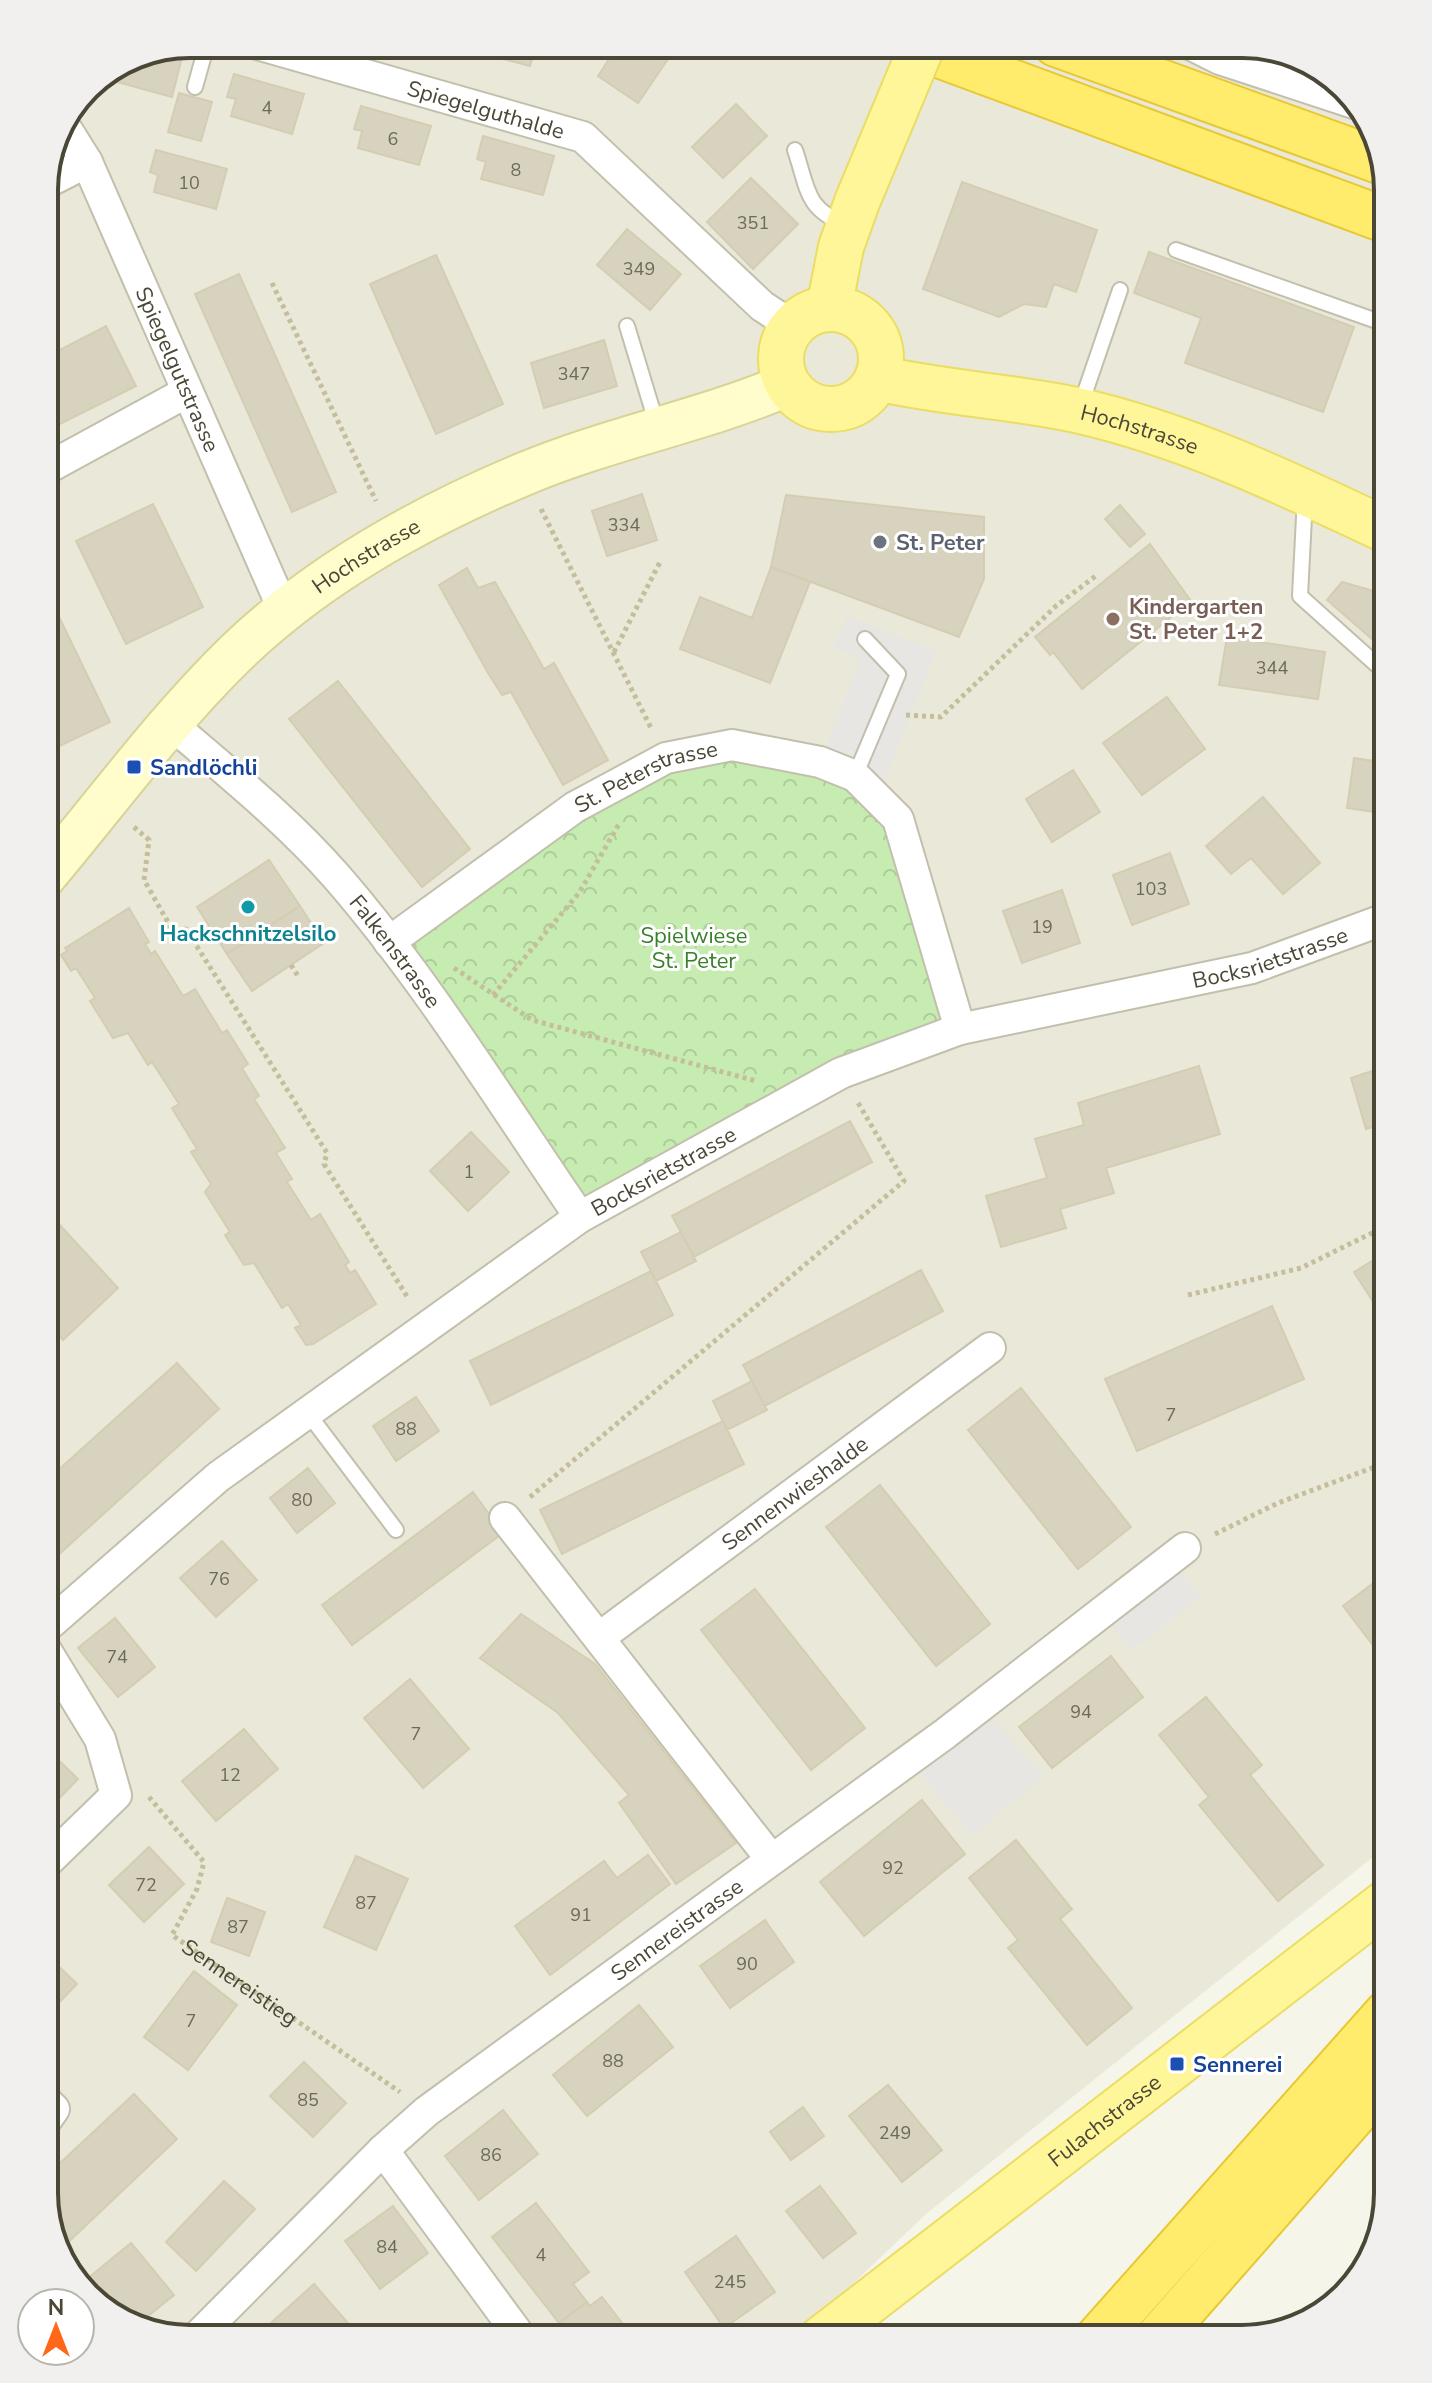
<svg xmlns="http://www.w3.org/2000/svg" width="1432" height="2383" viewBox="0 0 1432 2383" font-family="'Nunito Sans',sans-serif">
<defs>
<pattern id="forest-crowns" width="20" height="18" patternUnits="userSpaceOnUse" patternTransform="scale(2)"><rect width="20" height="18" fill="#c6ecb1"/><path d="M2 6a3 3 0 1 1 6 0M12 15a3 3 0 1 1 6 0" fill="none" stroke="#accc99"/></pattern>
</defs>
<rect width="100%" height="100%" fill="#f6f5ea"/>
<path fill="#eae8d8" d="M190,44H1252L1324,69L1373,126L1388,190V1845L926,2214L795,2339H181L108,2314L59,2257L44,2193V181L87,86L134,55Z"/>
<path fill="url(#forest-crowns)" d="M666,758L820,762L898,819L960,1029L580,1217L389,942Z"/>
<path fill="#e7e6e2" d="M847,616L936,651L882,787L820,762L861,658L834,647Z
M1172,1560L1201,1597L1131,1650L1101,1613Z
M988,1711L1043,1777L972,1836L917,1770Z"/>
<path fill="#d8d3bf" stroke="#d4cdb1" stroke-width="2" d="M470,44H536L530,66L468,50Z
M619,44H652L670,56L638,103L598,76Z
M158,50L182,57L172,97L110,80L113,69L134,55Z
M234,74L304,94L292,134L231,116L236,99L227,97Z
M179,93L212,102L201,141L168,132Z
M736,104L767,136L723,178L692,147Z
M361,106L431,126L419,165L358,148L362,131L354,129Z
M483,136L554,156L543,195L481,179L486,162L477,159Z
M156,150L227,169L216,209L154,192L158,175L150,172Z
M751,178L798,224L753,269L707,222Z
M962,182L1097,230L1076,292L1054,284L1046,307L1024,304L999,317L923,289Z
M627,229L681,274L650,310L597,265Z
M1149,252L1354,327L1323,412L1185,363L1201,318L1134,293Z
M436,255L503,404L436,434L370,284Z
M239,274L336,492L292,512L195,294Z
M106,326L136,386L44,432V358Z
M604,340L617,386L544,408L531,363Z
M642,494L657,540L607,556L592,511Z
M786,495L984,517V579L959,637L771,567Z
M153,504L203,607L126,644L76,541Z
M1120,505L1145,534L1130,547L1105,519Z
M1150,544L1191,601L1082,689L1053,652L1050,655L1035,637Z
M771,567L810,582L770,683L680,649L700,597L752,618Z
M467,568L478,588L495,582L544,669L554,663L608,760L563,785L511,692L502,695L488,673L439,585Z
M1342,582L1388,595V653L1327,600Z
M44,586L110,722L51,750L44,736Z
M1227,637L1325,652L1318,699L1219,685Z
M338,681L470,849L422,887L289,719Z
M1167,697L1205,749L1142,795L1103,743Z
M1354,758L1388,763V814L1347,808Z
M1073,770L1100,812L1052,842L1026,799Z
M1263,797L1320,863L1283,894L1251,858L1231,874L1206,846Z
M1170,853L1189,904L1132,925L1113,875Z
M269,860L300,906L227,954L197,907Z
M1062,890L1080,943L1022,963L1003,911Z
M300,906L324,943L252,991L227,954Z
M129,908L149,942L145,944L151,954L155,951L183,996L195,989L222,1033L227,1030L248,1064L242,1068L259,1096L254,1099L285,1148L276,1153L292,1179L287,1182L311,1220L320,1214L349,1262L345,1265L350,1273L355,1270L376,1304L313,1344L306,1345L295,1328L301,1325L288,1304L282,1308L254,1263L244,1265L225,1235L230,1232L205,1192L211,1184L191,1152L197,1149L172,1108L179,1104L152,1062L148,1065L128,1033L113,1038L90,1001L95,998L76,968L71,971L61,955L67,951L65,948Z
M1199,1066L1220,1134L1106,1168L1114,1193L1060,1209L1066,1228L1001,1247L986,1196L1047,1178L1035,1139L1084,1125L1078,1103Z
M1388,1066V1123L1366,1129L1351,1078Z
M850,1121L872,1162L694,1257L672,1216Z
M471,1132L509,1172L468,1211L430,1171Z
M44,1208L118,1288L63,1340L44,1319Z
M681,1232L696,1261L656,1281L641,1252Z
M1388,1251V1325L1354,1272Z
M921,1270L943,1311L765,1406L743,1365Z
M651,1271L673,1315L491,1405L470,1361Z
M1272,1306L1304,1379L1137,1451L1105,1379Z
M177,1363L219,1409L44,1568V1483Z
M752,1381L767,1410L727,1430L713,1401Z
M1021,1388L1131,1527L1078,1569L968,1430Z
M416,1397L439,1431L396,1461L373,1426Z
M723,1421L744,1464L562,1554L540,1510Z
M308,1468L335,1503L297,1533L270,1498Z
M880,1485L990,1624L936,1666L826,1527Z
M473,1492L503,1533L352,1645L322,1605Z
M222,1541L257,1580L216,1617L180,1578Z
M1388,1572V1665L1343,1606Z
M755,1589L865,1728L811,1770L701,1630Z
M521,1614L595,1664L736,1843L676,1884L619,1803L629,1795L558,1713L480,1658Z
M115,1618L155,1667L118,1697L78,1648Z
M1111,1656L1143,1697L1052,1768L1019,1727Z
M410,1679L469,1749L423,1788L364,1718Z
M1206,1697L1262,1765L1250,1775L1323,1865L1278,1901L1199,1805L1209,1797L1159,1735Z
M244,1729L278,1769L216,1821L182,1781Z
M44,1746L78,1779L44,1814Z
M922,1800L965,1854L864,1936L820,1882Z
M1016,1840L1072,1909L1060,1919L1132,2008L1087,2045L1008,1948L1018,1940L969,1878Z
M149,1847L184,1884L144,1922L109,1885Z
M648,1855L670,1884L550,1975L515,1926L604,1861L617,1878Z
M356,1856L408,1879L376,1950L324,1927Z
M227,1898L265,1912L249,1956L211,1942Z
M765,1920L794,1962L730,2008L700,1966Z
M44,1952L77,1984L44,2018Z
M194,1971L237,2005L188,2070L144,2037Z
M639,2005L673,2047L587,2116L553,2075Z
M304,2062L346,2103L313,2137L270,2096Z
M888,2085L942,2150L902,2182L849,2116Z
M134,2094L177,2139L58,2252L44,2178Z
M803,2107L824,2136L791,2160L770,2132Z
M503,2110L538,2154L479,2200L445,2156Z
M224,2181L255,2209L196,2271L166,2242Z
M820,2186L856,2233L823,2258L786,2211Z
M536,2203L589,2272L573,2284L587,2302L559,2323L492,2237Z
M393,2206L428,2253L380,2289L345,2241Z
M736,2236L775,2292L724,2328L685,2272Z
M131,2243L174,2295L138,2324L109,2314L82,2283Z
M314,2284L353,2329L342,2339H271L263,2330Z
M602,2297L626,2328L616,2336L618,2339H572L559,2323L587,2302L590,2306Z"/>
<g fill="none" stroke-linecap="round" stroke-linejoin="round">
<g stroke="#c2bfac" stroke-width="18">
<path id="lane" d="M195,87L207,44
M795,150C808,188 805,209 845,224
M1176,250L1388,325
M627,326L657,425
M1080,407L1120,290
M1305,497L1300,596L1388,675
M855,776L898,674L865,639
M307,1412L396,1530"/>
</g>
<g stroke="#c2bfac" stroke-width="34">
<g id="street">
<path id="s2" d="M257,44L583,137L762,306L792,326"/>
<path d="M1190,44L1220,59L1354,103"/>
<path id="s3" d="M67,130L87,162L284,611"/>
<path d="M44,184L87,162"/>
<path d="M44,470L185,393"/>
<path id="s4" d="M170,723C227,772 286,819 336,876C425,978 503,1105 580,1217"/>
<path id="s5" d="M389,942L575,807L666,758L732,745L820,762L855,776L898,819L960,1029"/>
<path d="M505,1518L771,1859"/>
<path id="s6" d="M44,1629L218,1477L580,1217L841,1073L960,1029L1252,968L1388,918"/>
<path id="s7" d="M600,1637L990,1348"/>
<path d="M44,1865L116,1795L100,1739L44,1647"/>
<path d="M44,2123L54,2109L44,2099"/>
<path d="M383,2150L522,2339"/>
<path id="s8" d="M195,2339L383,2150L427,2111L946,1733L1185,1548"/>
</g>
</g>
<g stroke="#d8d498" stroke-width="46">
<g id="secondary">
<path id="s9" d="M44,877C108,801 166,721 237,652C318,574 421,517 524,474C610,438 702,421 787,385"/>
</g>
</g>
<g stroke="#ebdd63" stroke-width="48">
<g id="primary">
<path d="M829,308L841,247L857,202"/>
<circle cx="831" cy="359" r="50"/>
<path id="s10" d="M877,378C943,393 1010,396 1076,410C1184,434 1288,484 1388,531"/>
<path id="s11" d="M821,2339L1388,1901"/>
</g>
</g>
<g stroke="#e7c833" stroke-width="48">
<path id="highway" d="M909,44L1388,221
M1056,44L1382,162
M1097,2339L1388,2012
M1157,2339L1388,2076"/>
</g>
<g stroke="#c5be9c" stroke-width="5" stroke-dasharray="4 4" stroke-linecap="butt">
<path d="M272,283L376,501"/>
<path d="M541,509L651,728"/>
<path d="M614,652L660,562"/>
<path d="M1379,699L1388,711"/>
<path d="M906,715L941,717L1056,606L1097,575"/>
<path d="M134,827L149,840L144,880L173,931L186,929L327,1153L324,1164L408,1298"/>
<path d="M291,965L298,976"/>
<path d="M454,968L532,1020L756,1081"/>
<path d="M493,995L579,893L619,824"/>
<path d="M1188,1295L1301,1268L1388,1225"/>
<path d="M530,1497L904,1181L857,1101"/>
<path d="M1215,1534L1278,1503L1388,1462"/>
<path id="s1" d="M149,1797L204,1862L197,1889L172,1935L400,2092"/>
</g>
<use href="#lane" stroke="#fff" stroke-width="14"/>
<use href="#street" stroke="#fff" stroke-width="30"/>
<use href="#secondary" stroke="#fffdcb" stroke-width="42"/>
<use href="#primary" stroke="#fff69a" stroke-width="44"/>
<use href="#highway" stroke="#ffeb6c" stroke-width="44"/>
<g stroke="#ebdd63" stroke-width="48" stroke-linecap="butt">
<path id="primary-bridge" d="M857,202L923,44"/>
</g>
<use href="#primary-bridge" stroke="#fff69a" stroke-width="44"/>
</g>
<circle fill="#6b7280" stroke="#fff" stroke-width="3" cx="880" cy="542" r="8"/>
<circle fill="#8d6e63" stroke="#fff" stroke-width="3" cx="1113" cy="619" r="8"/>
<g fill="#1a4fb4" stroke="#fff" stroke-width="3">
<rect x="126" y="759" width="16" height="16" rx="4"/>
<rect x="1169" y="2056" width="16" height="16" rx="4"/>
</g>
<circle fill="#0f9aa8" stroke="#fff" stroke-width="3" cx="248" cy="907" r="8"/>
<g text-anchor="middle" stroke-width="6" stroke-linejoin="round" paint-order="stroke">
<g font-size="18" fill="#6e6a59">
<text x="267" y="114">4</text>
<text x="393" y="145">6</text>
<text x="516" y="176">8</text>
<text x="189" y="189">10</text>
<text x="753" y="229">351</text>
<text x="639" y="275">349</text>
<text x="574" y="380">347</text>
<text x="624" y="531">334</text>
<text x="1272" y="674">344</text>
<text x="1151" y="895">103</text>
<text x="1042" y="933">19</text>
<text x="469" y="1178">1</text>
<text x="1171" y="1421">7</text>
<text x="406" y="1435">88</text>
<text x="302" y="1506">80</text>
<text x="219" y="1585">76</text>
<text x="117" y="1663">74</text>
<text x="1081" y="1718">94</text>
<text x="416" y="1740">7</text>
<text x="230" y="1781">12</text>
<text x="893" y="1874">92</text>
<text x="146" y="1891">72</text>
<text x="366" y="1909">87</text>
<text x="581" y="1921">91</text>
<text x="238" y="1933">87</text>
<text x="747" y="1970">90</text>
<text x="191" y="2027">7</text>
<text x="613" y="2067">88</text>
<text x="308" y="2106">85</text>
<text x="895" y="2139">249</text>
<text x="491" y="2161">86</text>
<text x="387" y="2253">84</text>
<text x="541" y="2261">4</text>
<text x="730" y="2288">245</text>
</g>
<g font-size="22" fill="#4b4737" stroke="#fff">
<text dy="8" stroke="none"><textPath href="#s2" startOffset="238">Spiegelguthalde</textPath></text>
<text dy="8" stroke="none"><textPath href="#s3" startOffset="264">Spiegelgutstrasse</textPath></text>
<text dy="8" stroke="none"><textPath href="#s10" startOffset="268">Hochstrasse</textPath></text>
<text dy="8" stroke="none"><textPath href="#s9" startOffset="458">Hochstrasse</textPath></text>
<text dy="8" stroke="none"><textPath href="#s5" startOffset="308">St. Peterstrasse</textPath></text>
<text dy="8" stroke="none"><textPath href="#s4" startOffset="322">Falkenstrasse</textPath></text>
<text dy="8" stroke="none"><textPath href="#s6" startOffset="1420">Bocksrietstrasse</textPath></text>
<text dy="8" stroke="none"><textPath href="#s6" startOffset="772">Bocksrietstrasse</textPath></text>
<text dy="8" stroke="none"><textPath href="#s7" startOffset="242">Sennenwieshalde</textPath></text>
<text dy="8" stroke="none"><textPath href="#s8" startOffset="634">Sennereistrasse</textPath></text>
<text dy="8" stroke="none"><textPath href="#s1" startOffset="248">Sennereistieg</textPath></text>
<text dy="8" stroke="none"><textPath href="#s11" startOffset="358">Fulachstrasse</textPath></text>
</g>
<g font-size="22" font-weight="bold" fill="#5b616d" stroke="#fff" text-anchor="start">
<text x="896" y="550">St. Peter</text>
</g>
<g font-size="22" font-weight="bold" fill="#785e54" stroke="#fff" text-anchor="start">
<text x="1129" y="614">Kindergarten<tspan x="1129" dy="25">St. Peter 1+2</tspan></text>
</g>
<g font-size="22" font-weight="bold" fill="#164399" stroke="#fff" text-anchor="start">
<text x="150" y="775">Sandlöchli</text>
<text x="1193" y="2072">Sennerei</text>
</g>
<g font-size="22" font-weight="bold" fill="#0d838f" stroke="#fff">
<text x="248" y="941">Hackschnitzelsilo</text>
</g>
<g font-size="22" fill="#368126" stroke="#fff">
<text x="694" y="943">Spielwiese<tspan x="694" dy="25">St. Peter</tspan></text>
</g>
</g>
<path d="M0 0H1432V2383H0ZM190 58H1242A132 132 0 0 1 1374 190V2193A132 132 0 0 1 1242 2325H190A132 132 0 0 1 58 2193V190A132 132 0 0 1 190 58Z" fill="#f1f0ef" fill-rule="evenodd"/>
<path fill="none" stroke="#4b4737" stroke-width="4" d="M190 58H1242A132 132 0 0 1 1374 190V2193A132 132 0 0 1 1242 2325H190A132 132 0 0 1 58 2193V190A132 132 0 0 1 190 58Z"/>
<g transform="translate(56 2327)"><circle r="38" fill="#ffffff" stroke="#b7b5af" stroke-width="2"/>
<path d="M0-6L14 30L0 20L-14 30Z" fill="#ff6818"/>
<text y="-12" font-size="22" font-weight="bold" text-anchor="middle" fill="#4b4737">N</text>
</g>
</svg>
